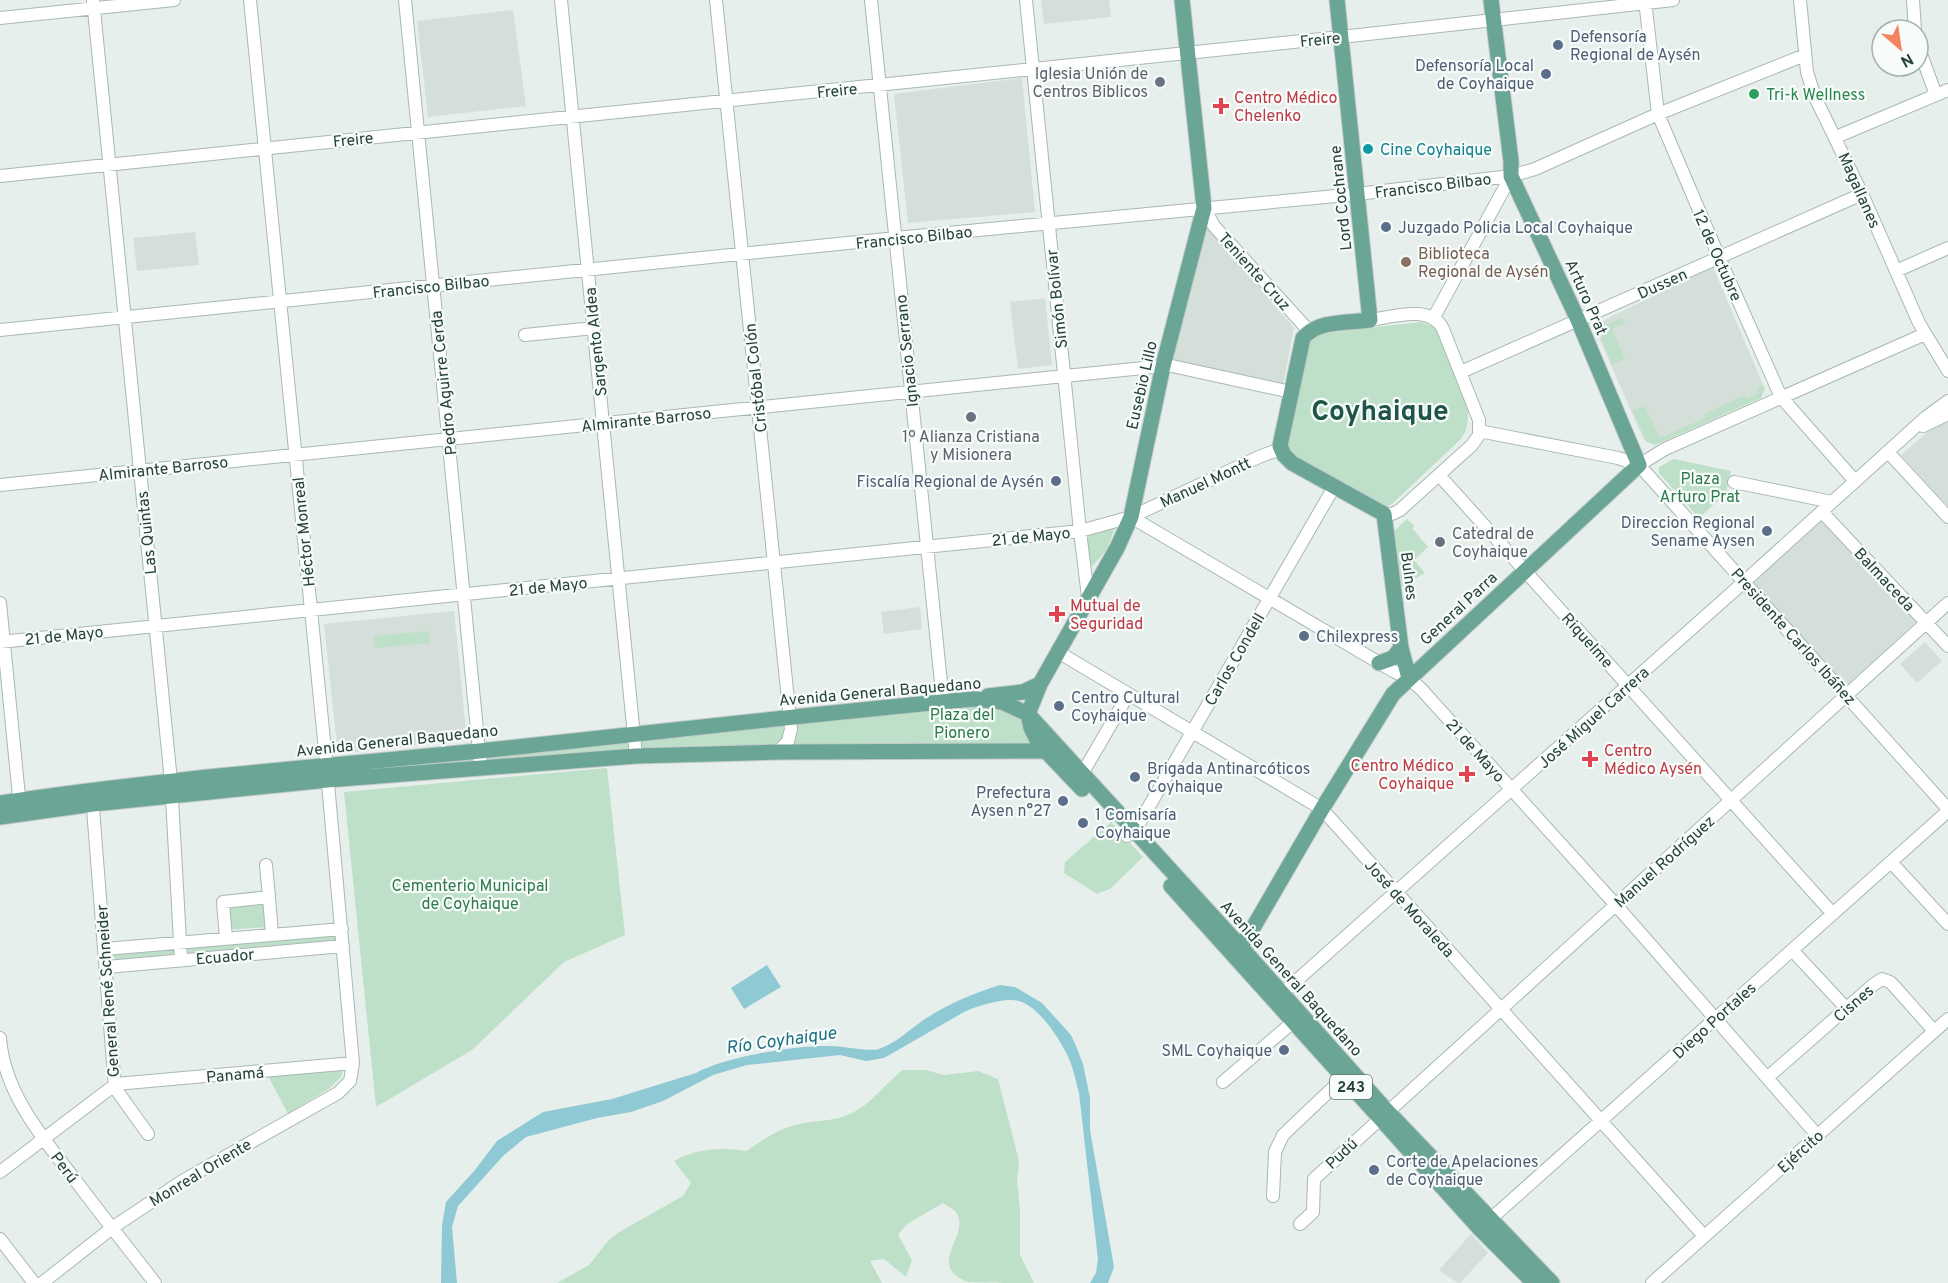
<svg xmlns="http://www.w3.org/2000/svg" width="1948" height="1283" viewBox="0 0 1948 1283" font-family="Overpass,sans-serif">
<rect width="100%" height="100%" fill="#e6efeb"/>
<path fill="#d4dfda" d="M1041,0H1109L1111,17L1044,24Z
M513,10L526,106L428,117L417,21Z
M1022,78L1035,212L908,223L894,94Z
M1205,224L1294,328L1283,385L1169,360Z
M195,232L199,265L137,271L133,238Z
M1713,267L1765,389L1762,395L1649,443L1644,440L1595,329L1598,323Z
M1045,298L1052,365L1018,369L1010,302Z
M1948,419V506L1901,455L1938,423Z
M1822,519L1916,622L1844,688L1752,583Z
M920,607L922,629L884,634L881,612Z
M454,611L467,740L338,754L324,624Z
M1925,642L1942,661L1917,683L1900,664Z
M1471,1234L1488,1253L1460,1283H1458L1439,1270Z"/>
<path fill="#bfe0c8" d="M1622,318L1625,323L1612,329L1625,359L1612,365L1599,332L1602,327Z
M1421,322L1434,327L1438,334L1468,410V419L1466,430L1461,439L1392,504L1385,507L1292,454L1287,445V439L1311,340L1318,334Z
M1762,385L1764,390L1761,398L1655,445L1646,441L1633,411L1645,406L1660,438L1705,418L1704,414L1745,395L1747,399L1759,393L1757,388Z
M1674,459L1731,471L1726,493L1699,518L1659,473V467Z
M1407,519L1415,526L1412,528L1428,547L1414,560L1425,573L1413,580L1415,585L1411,587L1401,586L1394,531Z
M1115,528L1107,549L1092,567L1089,557L1087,535Z
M429,631L430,643L375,648L373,636Z
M985,704L1021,717L1036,742L807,747C655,739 500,761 348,773L345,768Z
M607,768L625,935L564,962L472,1050L376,1107L344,792Z
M1111,822L1143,857L1110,889L1097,894L1064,873L1065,862Z
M263,901L267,927L226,930L225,905Z
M335,935L339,942L188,954L186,953V947Z
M174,949L173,956L117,961L113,956V953Z
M342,1070V1076L330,1088L288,1114L268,1076Z
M903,1070H926L944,1075L978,1071L998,1079L1019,1161L1017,1181L1020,1209V1255L1034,1283C1021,1283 977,1283 968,1282C923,1265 974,1234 955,1211C952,1208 947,1206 943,1203L907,1224L898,1235L912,1260L906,1277L884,1259L870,1261L882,1283H557L589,1265L608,1241L619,1232L683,1196L691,1183L674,1161C697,1148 721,1147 747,1151C760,1141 779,1129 795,1125C813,1120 833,1122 850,1114C872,1104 884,1084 903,1070Z"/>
<path fill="#8ec9d4" d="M767,965L781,987L744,1009L731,988Z
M1000,985L1015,987L1042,1003L1071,1035L1076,1046L1083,1064L1090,1098V1130L1114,1267L1108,1283H1090L1096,1273L1098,1259L1079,1093C1076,1083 1074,1071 1070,1061C1062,1042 1040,1007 1019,1001C1005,997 977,1006 964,1012L884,1058L866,1061L840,1055L747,1065L713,1075L663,1101L631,1112L597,1118L526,1137L503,1156L458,1206L452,1227L457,1283H441L442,1225L446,1202L475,1170L497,1141L543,1112L612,1099L696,1073C725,1057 796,1045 830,1046C843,1046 868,1052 879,1049C897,1043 911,1028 925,1019C948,1004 974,993 1000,985Z"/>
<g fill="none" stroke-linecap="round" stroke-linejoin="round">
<g stroke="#a8b8b2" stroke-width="14">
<path id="minor" d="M93,0L171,781L181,959
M405,0L480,760
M561,0L636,756
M716,0L791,729L788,741L778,752
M871,0L943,702
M1026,0L1080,531L1088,597
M1645,0L1658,114L1719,257L1781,397L1855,481
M1800,0L1807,72L1815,97L1862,194L1919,323L1948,371
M1913,0L1915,30
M0,18L174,0
M1918,46L1936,95
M1836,137L1948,90
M0,176L1341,37L1673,0
M1204,208L1214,226L1309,331
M1896,271L1948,248
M1434,317L1511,176
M1370,320C1392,317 1431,304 1443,329L1479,420V435L1472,445L1400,510L1392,514H1384
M0,330L906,237L1357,194L1511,176L1535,169L1658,114L1805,55
M525,335L594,328
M1461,372L1862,194
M1923,426L1948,414
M1479,431L1618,458L1639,465L1948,809
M1888,452L1948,517
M1639,465L1665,449L1925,334
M1439,475L1833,914
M1734,482L1832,502
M0,485L1163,366H1172L1291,392
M1822,512L1948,646
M1131,517L1395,672L1409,678L1422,690L1615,904L1817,1135
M0,603L20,807
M0,642L1080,531L1131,517L1261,456L1281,449
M1058,652L1322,809L1704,1236
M1082,774L1128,695
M92,796L115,1088L148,1134
M1127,836L1140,822L1334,487
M1891,862L1948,924
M266,865L269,897
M226,939L223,902L269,897L272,935
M105,949L342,929
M1792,950L1846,1008
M107,967L343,946
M1277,998L1745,581L1925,418L1948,401
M0,1038C4,1094 44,1139 76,1181C102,1216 129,1249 155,1283
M1768,1077L1873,985L1882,979L1890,982L1895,987L1934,1031
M1223,1082L1293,1022
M116,1084L353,1063
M0,1172L116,1084
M1273,1196L1275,1152L1283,1135L1343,1078
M1300,1224L1313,1212L1314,1179L1948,603
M1485,1224L1948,811
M0,1239L34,1283
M42,1283L112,1228L184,1180L338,1093L350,1081L353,1063L325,750L250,0
M1652,1283L1948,1019"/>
</g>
<g stroke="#c2cac8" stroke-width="17">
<path id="major" d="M1337,0L1370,320C1349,323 1317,320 1303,338L1280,446L1284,455L1292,463L1384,514L1401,648L1409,678
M1379,663L1393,658L1401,648
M988,696L1023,692L1040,684
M1082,789L1039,744L1031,728L1028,714L1040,684L1117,548L1131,517L1163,366L1204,208L1182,0
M0,803C159,779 320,767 479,751C644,734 809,714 974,699L1002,702L1028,714L1240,946L1387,1111L1552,1283
M0,817L93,804L327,780L636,756L778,752L1046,751
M1171,886L1480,1229L1534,1283
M1240,946L1250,933L1322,809L1393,694L1639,465L1578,320L1511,176V161L1491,0"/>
</g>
<use href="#minor" stroke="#fff" stroke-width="12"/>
<use href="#major" stroke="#6aa596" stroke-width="15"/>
</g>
<g fill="#5c6f8a" stroke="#f7fbf9" stroke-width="2">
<circle cx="1558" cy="45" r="6"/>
<circle cx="1546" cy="74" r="6"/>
<circle cx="1386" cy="227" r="6"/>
<circle cx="1056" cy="481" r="6"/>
<circle cx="1767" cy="531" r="6"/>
<circle cx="1304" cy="636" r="6"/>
<circle cx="1059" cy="706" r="6"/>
<circle cx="1135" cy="777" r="6"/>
<circle cx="1063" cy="801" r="6"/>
<circle cx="1083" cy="823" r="6"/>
<circle cx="1284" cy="1050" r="6"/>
<circle cx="1374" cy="1170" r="6"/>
</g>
<g fill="#6b7280" stroke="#f7fbf9" stroke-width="2">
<circle cx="1160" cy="82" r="6"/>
<circle cx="971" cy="417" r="6"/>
<circle cx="1440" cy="542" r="6"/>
</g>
<circle fill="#2e9e5b" stroke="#f7fbf9" stroke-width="2" cx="1754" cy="94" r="6"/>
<g fill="#e0444e" stroke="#f7fbf9" stroke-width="2">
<path d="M1218 97h6v6h6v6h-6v6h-6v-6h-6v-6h6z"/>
<path d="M1054 605h6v6h6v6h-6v6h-6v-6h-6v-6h6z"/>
<path d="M1587 750h6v6h6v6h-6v6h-6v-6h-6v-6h6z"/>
<path d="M1464 765h6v6h6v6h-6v6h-6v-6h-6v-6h6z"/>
</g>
<circle fill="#0f9aa8" stroke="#f7fbf9" stroke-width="2" cx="1368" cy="149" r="6"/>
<circle fill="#8d6e63" stroke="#f7fbf9" stroke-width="2" cx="1406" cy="262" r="6"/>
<g text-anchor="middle" stroke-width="4.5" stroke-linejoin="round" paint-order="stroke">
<rect fill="#f7fbf9" stroke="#637a73" stroke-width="1.5" x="1330" y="1075" width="42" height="24" rx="4.5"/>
<g font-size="15" font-weight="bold" fill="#24423a">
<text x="1351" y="1092">243</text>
</g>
<g font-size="16" fill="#4e5e75" stroke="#f7fbf9" text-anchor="start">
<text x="1570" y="42">Defensoría<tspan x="1570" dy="18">Regional de Aysén</tspan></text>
<text x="1534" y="71" text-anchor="end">Defensoría Local<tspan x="1534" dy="18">de Coyhaique</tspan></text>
<text x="1398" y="233">Juzgado Policia Local Coyhaique</text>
<text x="1044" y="487" text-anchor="end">Fiscalía Regional de Aysén</text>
<text x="1755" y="528" text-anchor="end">Direccion Regional<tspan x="1755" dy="18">Sename Aysen</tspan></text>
<text x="1316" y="642">Chilexpress</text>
<text x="1071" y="703">Centro Cultural<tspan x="1071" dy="18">Coyhaique</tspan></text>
<text x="1147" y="774">Brigada Antinarcóticos<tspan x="1147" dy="18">Coyhaique</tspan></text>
<text x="1051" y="798" text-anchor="end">Prefectura<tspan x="1051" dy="18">Aysen n°27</tspan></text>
<text x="1095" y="820">1 Comisaría<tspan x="1095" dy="18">Coyhaique</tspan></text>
<text x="1272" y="1056" text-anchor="end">SML Coyhaique</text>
<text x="1386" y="1167">Corte de Apelaciones<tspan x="1386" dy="18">de Coyhaique</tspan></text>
</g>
<g font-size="16" fill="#24423a" stroke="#f7fbf9">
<text transform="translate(1320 39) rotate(-6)" y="6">Freire</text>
<text transform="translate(837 90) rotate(-6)" y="6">Freire</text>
<text transform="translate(353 139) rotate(-6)" y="6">Freire</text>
<text transform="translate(1433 185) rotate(-7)" y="6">Francisco Bilbao</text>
<text transform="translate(1860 190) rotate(66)" y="6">Magallanes</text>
<text transform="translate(1340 198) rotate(-96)" y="6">Lord Cochrane</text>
<text transform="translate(914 237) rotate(-6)" y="6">Francisco Bilbao</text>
<text transform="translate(1718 255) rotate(66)" y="6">12 de Octubre</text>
<text transform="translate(1255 271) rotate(48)" y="6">Teniente Cruz</text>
<text transform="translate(1662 283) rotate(-24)" y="6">Dussen</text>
<text transform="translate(431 286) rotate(-6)" y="6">Francisco Bilbao</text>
<text transform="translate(1587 297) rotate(66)" y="6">Arturo Prat</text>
<text transform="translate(1056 299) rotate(-96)" y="6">Simón Bolívar</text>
<text transform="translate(595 342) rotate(-96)" y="6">Sargento Aldea</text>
<text transform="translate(906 351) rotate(-96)" y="6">Ignacio Serrano</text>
<text transform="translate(755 378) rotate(-96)" y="6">Cristóbal Colón</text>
<text transform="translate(443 383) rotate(-96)" y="6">Pedro Aguirre Cerda</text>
<text transform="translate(1141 385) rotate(-77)" y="6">Eusebio Lillo</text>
<text transform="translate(646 419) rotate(-6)" y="6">Almirante Barroso</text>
<text transform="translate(163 468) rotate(-6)" y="6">Almirante Barroso</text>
<text transform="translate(1205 482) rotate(-25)" y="6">Manuel Montt</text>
<text transform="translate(303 532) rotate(-96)" y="6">Héctor Monreal</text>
<text transform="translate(146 533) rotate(-96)" y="6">Las Quintas</text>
<text transform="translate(1031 536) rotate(-6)" y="6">21 de Mayo</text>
<text transform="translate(1410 576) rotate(83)" y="6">Bulnes</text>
<text transform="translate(1885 579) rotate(47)" y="6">Balmaceda</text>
<text transform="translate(548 586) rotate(-6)" y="6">21 de Mayo</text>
<text transform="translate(1458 608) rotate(-43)" y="6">General Parra</text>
<text transform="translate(64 635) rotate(-6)" y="6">21 de Mayo</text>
<text transform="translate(1794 636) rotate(48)" y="6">Presidente Carlos Ibáñez</text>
<text transform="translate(1588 640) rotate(48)" y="6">Riquelme</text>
<text transform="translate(1234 659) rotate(-60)" y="6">Carlos Condell</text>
<text transform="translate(880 691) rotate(-5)" y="6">Avenida General Baquedano</text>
<text transform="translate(1593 717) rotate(-42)" y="6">José Miguel Carrera</text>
<text transform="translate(397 740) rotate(-6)" y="6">Avenida General Baquedano</text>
<text transform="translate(1476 750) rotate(48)" y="6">21 de Mayo</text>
<text transform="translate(1664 861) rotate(-42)" y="6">Manuel Rodríguez</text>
<text transform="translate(1410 908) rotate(48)" y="6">José de Moraleda</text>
<text transform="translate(225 956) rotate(-5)" y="6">Ecuador</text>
<text transform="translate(1292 978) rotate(48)" y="6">Avenida General Baquedano</text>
<text transform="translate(107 991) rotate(-94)" y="6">General René Schneider</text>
<text transform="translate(1853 1003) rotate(-41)" y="6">Cisnes</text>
<text transform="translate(1714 1020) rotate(-42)" y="6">Diego Portales</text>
<text transform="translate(235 1074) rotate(-5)" y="6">Panamá</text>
<text transform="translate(1800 1151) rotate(-42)" y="6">Ejército</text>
<text transform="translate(1341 1153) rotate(-43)" y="6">Pudú</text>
<text transform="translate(65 1167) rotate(53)" y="6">Perú</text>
<text transform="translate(200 1172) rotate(-31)" y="6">Monreal Oriente</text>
</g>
<g font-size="16" fill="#5b616d" stroke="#f7fbf9" text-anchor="end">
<text x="1148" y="79">Iglesia Unión de<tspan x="1148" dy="18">Centros Biblicos</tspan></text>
<text x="971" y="442" text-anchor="middle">1º Alianza Cristiana<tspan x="971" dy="18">y Misionera</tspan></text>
<text x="1452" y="539" text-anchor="start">Catedral de<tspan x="1452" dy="18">Coyhaique</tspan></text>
</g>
<g font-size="16" fill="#27864d" stroke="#f7fbf9" text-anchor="start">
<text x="1766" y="100">Tri-k Wellness</text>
</g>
<g font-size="16" fill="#be3a42" stroke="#f7fbf9" text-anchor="start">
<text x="1234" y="103">Centro Médico<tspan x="1234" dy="18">Chelenko</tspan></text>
<text x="1070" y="611">Mutual de<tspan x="1070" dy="18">Seguridad</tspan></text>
<text x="1604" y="756">Centro<tspan x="1604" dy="18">Médico Aysén</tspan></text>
<text x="1454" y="771" text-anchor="end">Centro Médico<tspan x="1454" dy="18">Coyhaique</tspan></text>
</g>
<g font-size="16" fill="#0d838f" stroke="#f7fbf9" text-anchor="start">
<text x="1380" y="155">Cine Coyhaique</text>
</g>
<g font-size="16" fill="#785e54" stroke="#f7fbf9" text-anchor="start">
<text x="1418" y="259">Biblioteca<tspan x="1418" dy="18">Regional de Aysén</tspan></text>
</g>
<g font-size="16" fill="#2d7a4b" stroke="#f7fbf9">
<text x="1700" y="484">Plaza<tspan x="1700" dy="18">Arturo Prat</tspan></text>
<text x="962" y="720">Plaza del<tspan x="962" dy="18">Pionero</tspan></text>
<text x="470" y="891">Cementerio Municipal<tspan x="470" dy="18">de Coyhaique</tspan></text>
</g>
<g font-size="18" font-style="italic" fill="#1c6f80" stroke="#f7fbf9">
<text transform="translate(781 1040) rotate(-8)" y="6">Río Coyhaique</text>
</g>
<g font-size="28" font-weight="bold" fill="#1f5548" stroke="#f7fbf9">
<text x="1380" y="420">Coyhaique</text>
</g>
</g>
<g transform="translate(1900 48) rotate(151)"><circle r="28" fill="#f7fbf9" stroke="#a3b1ad" stroke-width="1.5"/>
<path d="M0-4.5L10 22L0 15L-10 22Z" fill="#f4845f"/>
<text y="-9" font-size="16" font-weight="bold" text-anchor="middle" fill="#24423a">N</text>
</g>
</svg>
